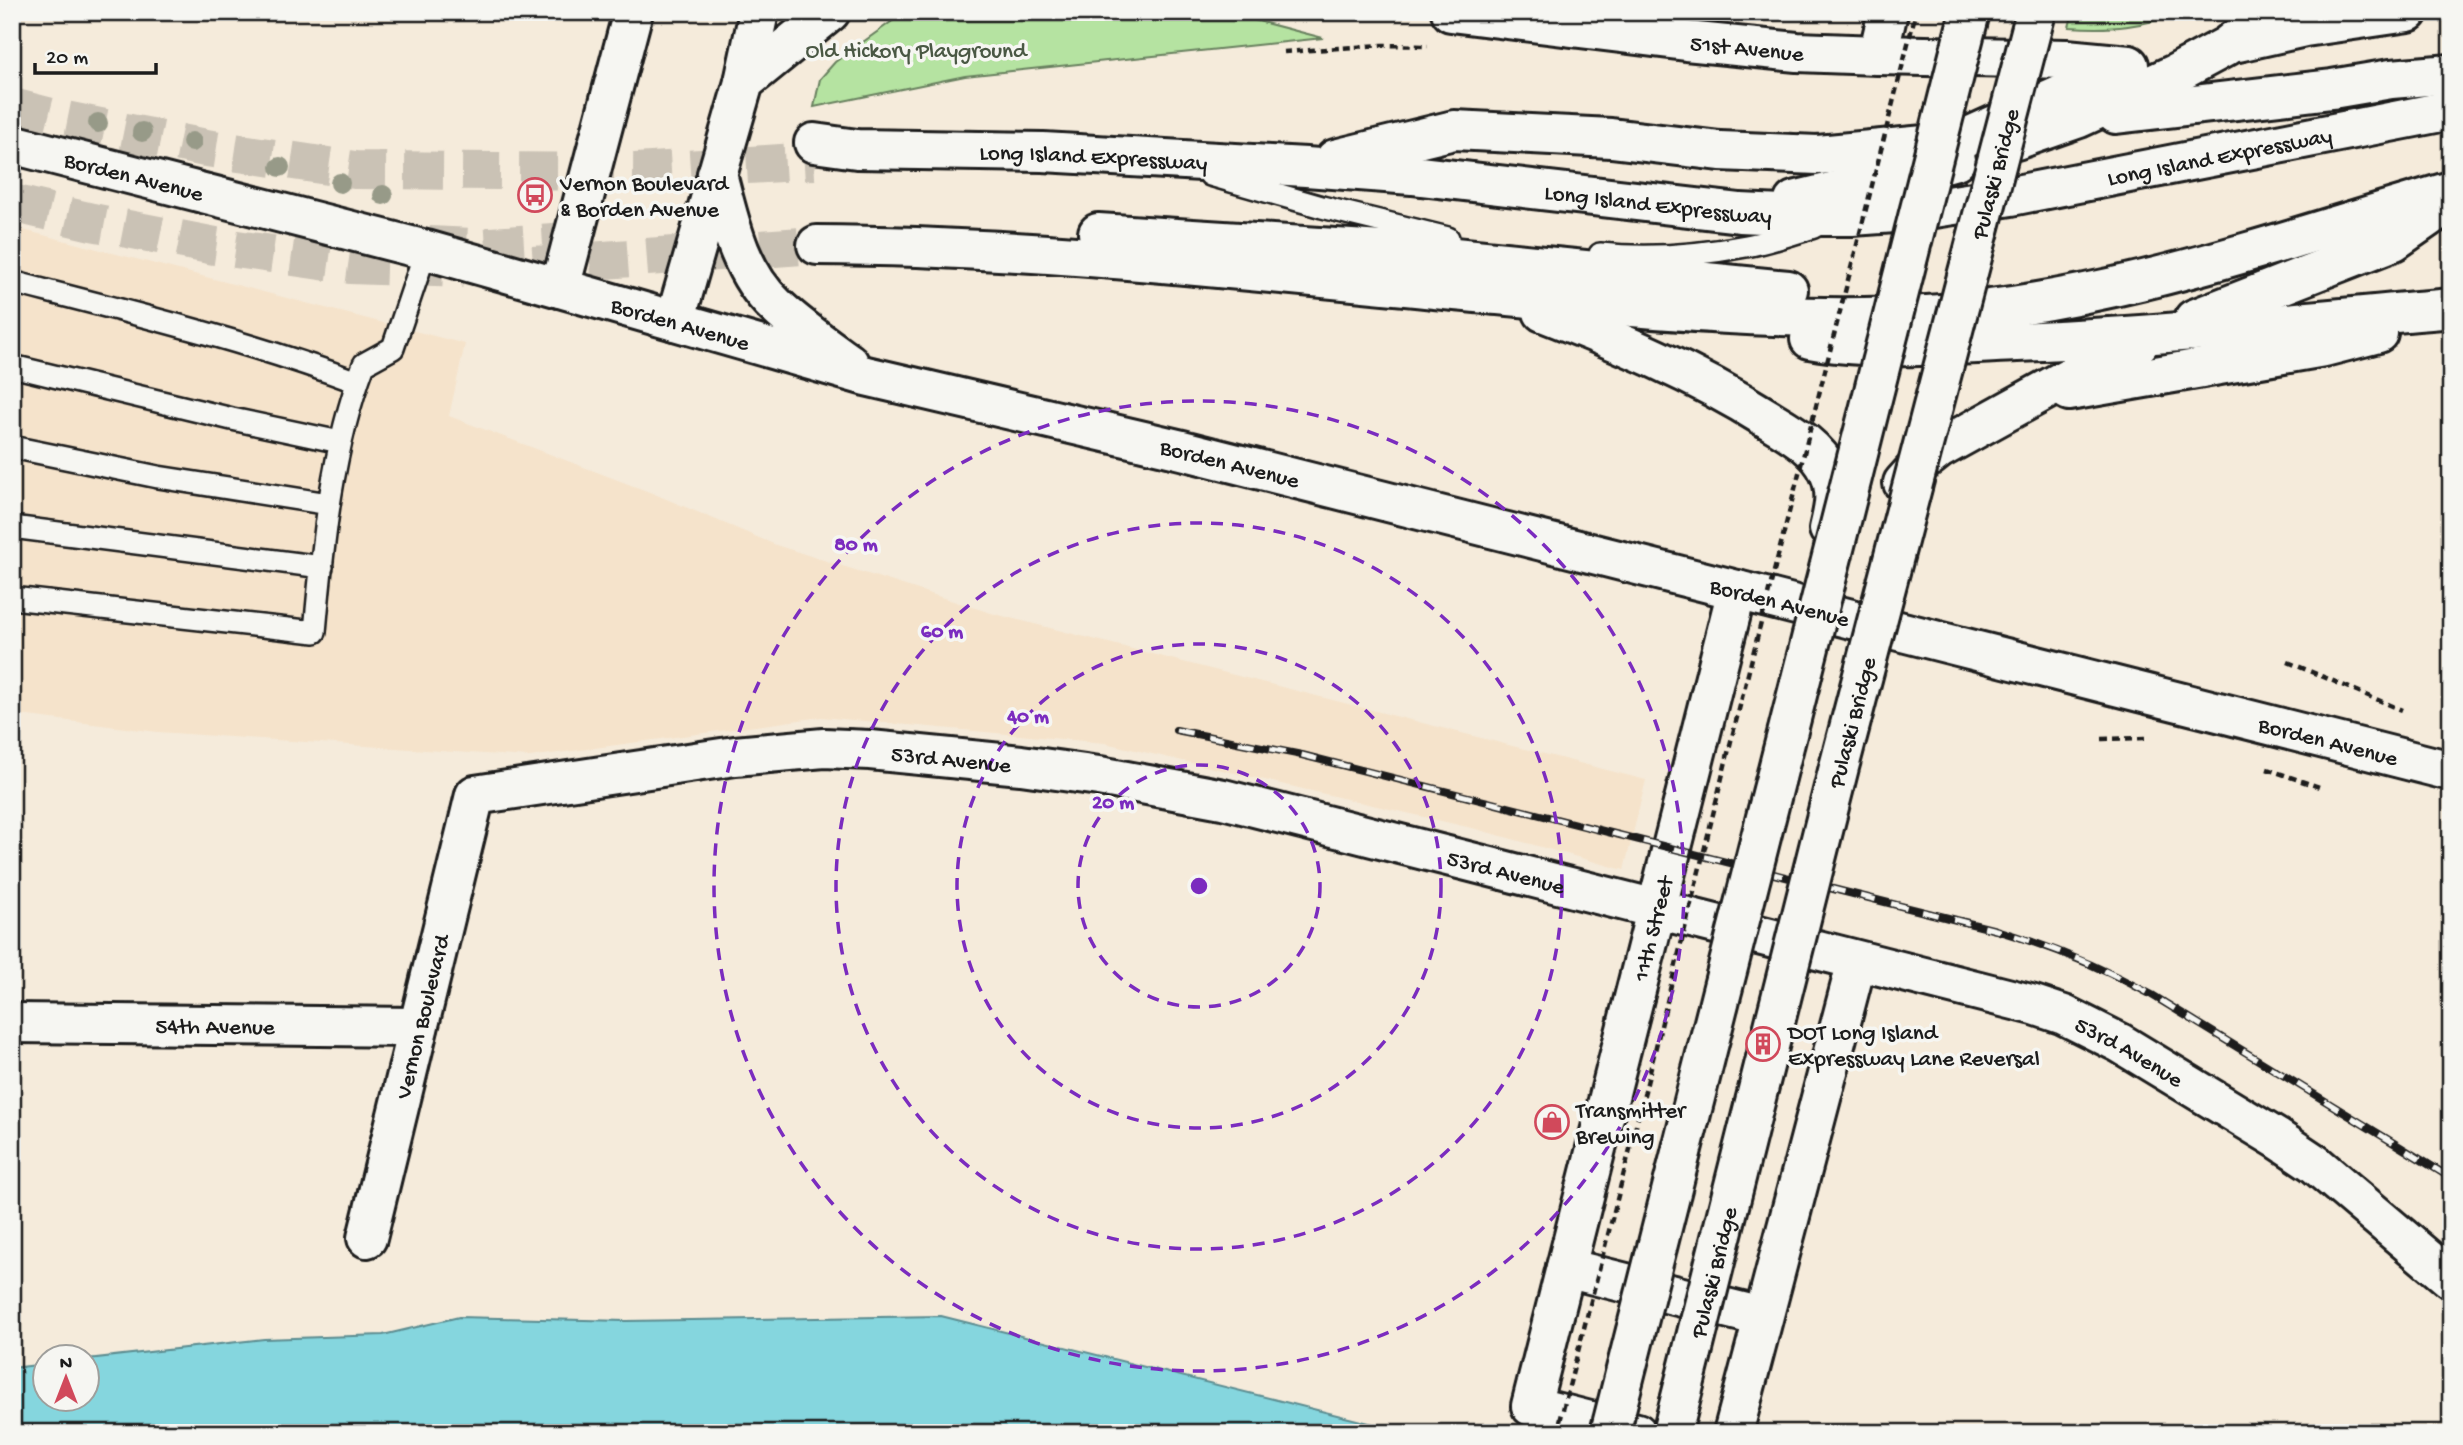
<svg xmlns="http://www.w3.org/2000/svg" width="2463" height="1445" viewBox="0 0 2463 1445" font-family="'Gochi Hand',sans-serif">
<rect width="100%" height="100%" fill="#f5ebdb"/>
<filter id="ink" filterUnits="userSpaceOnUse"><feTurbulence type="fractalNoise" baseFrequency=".0143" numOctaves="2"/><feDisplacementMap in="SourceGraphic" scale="14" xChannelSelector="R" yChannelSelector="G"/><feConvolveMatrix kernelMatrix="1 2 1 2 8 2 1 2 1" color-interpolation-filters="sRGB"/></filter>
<g filter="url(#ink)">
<path fill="#f5e3cb" d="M12,227L465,344L449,416L652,493L776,545L991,613L1646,780L1624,870L1476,829L1105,743L821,717L529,757L158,732L12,714Z"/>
<path fill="#b5e3a1" stroke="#68805e" stroke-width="2" d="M905,12H1223L1323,38L965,76L814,107L820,79L835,62Z
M2073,12H2183C2140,27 2113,30 2069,27Z"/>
<path fill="#85d6de" stroke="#5b8c90" stroke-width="2" d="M941,1316L1409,1433H12V1368L45,1364L46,1400H88V1359L264,1339L383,1335L459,1317L626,1321Z"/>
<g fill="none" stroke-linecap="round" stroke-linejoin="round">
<path stroke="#cac2b5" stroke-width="38" stroke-dasharray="38 19" stroke-linecap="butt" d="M12,107L55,118L206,148L355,170L636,172L814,161
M12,203L92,222L215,246L350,265L463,269
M429,245L474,247L568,241
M533,265L817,245"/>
<g stroke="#1c1c1c" stroke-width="26">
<path id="lane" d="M1210,175L1322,207L1448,238
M1600,254C1648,259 1699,255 1746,246C1769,242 1791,234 1814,227
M12,282C129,312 244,340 357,382
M12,366L232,419L340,442
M12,447L158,477L329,504
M12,527L322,567
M12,598L315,632C323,541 332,449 364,364L393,348L426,250"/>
</g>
<g stroke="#1c1c1c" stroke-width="44">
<g id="street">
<path id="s1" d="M1451,12L1686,41L1797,52L1878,55L1888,12"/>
<path id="s2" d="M12,144L426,250L560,288"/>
<path id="s3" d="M12,1023L418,1027"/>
<path id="s4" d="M367,1238L475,795L735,756L824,748L870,750L1021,765L1099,776L1223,799L2034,1005L2064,1015L2120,1043L2278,1139L2314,1163L2451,1279"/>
<path d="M1566,1268L1762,1317"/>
<path id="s5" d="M1637,1433L1531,1406L1737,590"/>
<path d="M1733,1433L1857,961"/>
</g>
</g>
<g stroke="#1c1c1c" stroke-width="44">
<g id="secondary">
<path d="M744,82L759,12"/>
<path id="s6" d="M1808,608L2451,771"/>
</g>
</g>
<g stroke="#1c1c1c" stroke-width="44">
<g id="primary">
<path id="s7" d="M633,12L560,288L866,376L1182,450L1808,608"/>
<path d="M717,174C729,220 739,272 776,306C798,327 824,345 849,363"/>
<path d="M675,321L744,82L830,12"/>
</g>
</g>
<g stroke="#1c1c1c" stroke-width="44">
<g id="highway">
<path d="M2238,42L2305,27L2408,12"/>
<path d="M1878,55L2066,59L2129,65"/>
<path d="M2116,114L2332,89L2391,79L2451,74"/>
<path d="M2016,140L2079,118L2175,74L2227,46L2269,12"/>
<path id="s8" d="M814,143L857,149L1043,152L1306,167L1412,175L1740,213L1804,216H1852L1909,212L2011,196L2451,110"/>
<path d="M1335,159L1454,130L1611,138L1720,151L1818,155L1957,142L2128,65"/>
<path d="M1794,201L1902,175L1956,160"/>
<path d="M1098,233L1414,253L1788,290"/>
<path d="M817,245C1041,246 1264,273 1487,294C1633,308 1780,323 1927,315C2107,304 2279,241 2451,191"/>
<path d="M1543,312C1620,342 1695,373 1765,417C1788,431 1817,446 1829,472C1838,492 1834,509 1829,529"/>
<path d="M2194,319L2394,241L2450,202"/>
<path d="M1810,339C1876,351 1951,345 2017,342C2162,336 2306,321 2451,308"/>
<path d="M2069,391L2324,347L2378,333"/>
<path d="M1903,483L1920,464L1939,449L2075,374L2139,343"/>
</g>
</g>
<path stroke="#1c1c1c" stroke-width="4.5" stroke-dasharray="7 5" stroke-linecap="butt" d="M1284,52L1382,45L1428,46
M2288,662L2402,710
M2102,739L2150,738
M2267,769L2322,788"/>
<use href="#lane" stroke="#f6f6f2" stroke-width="21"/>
<use href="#street" stroke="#f6f6f2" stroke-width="38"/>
<use href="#secondary" stroke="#f6f6f2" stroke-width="38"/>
<use href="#primary" stroke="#f6f6f2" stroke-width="38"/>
<use href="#highway" stroke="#f6f6f2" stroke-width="38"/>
<g stroke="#1c1c1c" stroke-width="8">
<path id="rail" d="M1176,730L1302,755L1996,930C2053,947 2100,966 2152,995L2451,1178"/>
</g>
<use href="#rail" stroke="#f6f6f2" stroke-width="5" stroke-dasharray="16" stroke-linecap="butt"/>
<g stroke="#1c1c1c" stroke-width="44" stroke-linecap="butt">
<g id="primary-bridge">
<path d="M1610,1433L1970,12"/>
<path id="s9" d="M1672,1433L1839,767L2036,12"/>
</g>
</g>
<path stroke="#1c1c1c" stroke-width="4.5" stroke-dasharray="7 5" stroke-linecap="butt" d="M1557,1433L1647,1083L1731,741L1916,12"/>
<use href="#primary-bridge" stroke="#f6f6f2" stroke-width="38"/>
</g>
<g fill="#979a88">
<circle cx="98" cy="123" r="10"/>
<circle cx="142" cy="132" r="10"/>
<circle cx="192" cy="142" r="10"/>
<circle cx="280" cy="167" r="10"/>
<circle cx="340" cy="183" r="10"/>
<circle cx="383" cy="195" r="10"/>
</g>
</g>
<g fill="none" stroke="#7b2cbf" stroke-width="3.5" stroke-dasharray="12 9">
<circle cx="1199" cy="886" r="121"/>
<circle cx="1199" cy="886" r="242"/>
<circle cx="1199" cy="886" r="363"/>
<circle cx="1199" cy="886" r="485"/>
</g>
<defs>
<g id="bus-ring" transform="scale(1.75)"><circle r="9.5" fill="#f6f6f2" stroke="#d1495b" stroke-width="1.5"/><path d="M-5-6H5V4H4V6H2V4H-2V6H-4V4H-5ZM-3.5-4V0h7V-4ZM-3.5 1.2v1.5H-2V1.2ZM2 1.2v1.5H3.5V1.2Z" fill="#d1495b"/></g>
<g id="building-ring" transform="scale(1.75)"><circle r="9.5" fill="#f6f6f2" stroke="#d1495b" stroke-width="1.5"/><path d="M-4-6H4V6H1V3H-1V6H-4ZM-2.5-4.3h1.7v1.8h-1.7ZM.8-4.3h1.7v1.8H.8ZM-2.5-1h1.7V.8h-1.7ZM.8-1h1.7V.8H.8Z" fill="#d1495b"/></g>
<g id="shop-ring" transform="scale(1.75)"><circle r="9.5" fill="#f6f6f2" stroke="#d1495b" stroke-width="1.5"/><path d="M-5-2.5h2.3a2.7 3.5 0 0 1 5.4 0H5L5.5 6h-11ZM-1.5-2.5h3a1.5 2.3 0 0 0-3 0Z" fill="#d1495b"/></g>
</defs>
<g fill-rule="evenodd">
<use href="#bus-ring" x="535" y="195"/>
<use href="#building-ring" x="1763" y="1044"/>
<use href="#shop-ring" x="1552" y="1122"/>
</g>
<g text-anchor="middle" stroke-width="7" stroke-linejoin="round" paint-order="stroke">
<g font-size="23" fill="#1c1c1c" stroke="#f6f6f2">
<text dy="8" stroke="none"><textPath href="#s1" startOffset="298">51st Avenue</textPath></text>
<text dy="8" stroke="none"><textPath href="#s8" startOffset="280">Long Island Expressway</textPath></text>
<text dy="8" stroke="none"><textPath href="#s8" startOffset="1414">Long Island Expressway</textPath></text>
<text dy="8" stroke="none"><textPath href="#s9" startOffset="1300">Pulaski Bridge</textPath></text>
<text dy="8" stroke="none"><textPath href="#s2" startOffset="126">Borden Avenue</textPath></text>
<text dy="8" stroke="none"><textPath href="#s8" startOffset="847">Long Island Expressway</textPath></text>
<text dy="8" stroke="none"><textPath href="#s7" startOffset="411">Borden Avenue</textPath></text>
<text dy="8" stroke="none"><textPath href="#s7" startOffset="978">Borden Avenue</textPath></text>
<text transform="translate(1780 601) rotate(14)" y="8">Borden Avenue</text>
<text dy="8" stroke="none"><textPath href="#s9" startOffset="733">Pulaski Bridge</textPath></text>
<text dy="8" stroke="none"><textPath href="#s6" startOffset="537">Borden Avenue</textPath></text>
<text dy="8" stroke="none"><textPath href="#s4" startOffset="936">53rd Avenue</textPath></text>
<text dy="8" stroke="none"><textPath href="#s4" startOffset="1503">53rd Avenue</textPath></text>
<text dy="8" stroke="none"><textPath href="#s5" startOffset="602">11th Street</textPath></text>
<text dy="8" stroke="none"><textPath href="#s4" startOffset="228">Vernon Boulevard</textPath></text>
<text dy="8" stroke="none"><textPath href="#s3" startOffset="203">54th Avenue</textPath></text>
<text dy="8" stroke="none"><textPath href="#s4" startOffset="2154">53rd Avenue</textPath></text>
<text dy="8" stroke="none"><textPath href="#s9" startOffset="166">Pulaski Bridge</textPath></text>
</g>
<g font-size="23" fill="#4a5844" stroke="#f6f6f2">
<text x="916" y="57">Old Hickory Playground</text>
</g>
<g font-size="23" fill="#1c1c1c" stroke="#f6f6f2" text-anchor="start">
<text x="560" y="190">Vernon Boulevard<tspan x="560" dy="26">&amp; Borden Avenue</tspan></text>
<text x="1788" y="1039">DOT Long Island<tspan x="1788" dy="26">Expressway Lane Reversal</tspan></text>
<text x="1576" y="1117">Transmitter<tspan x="1576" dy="26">Brewing</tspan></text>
</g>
</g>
<circle cx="1199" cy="886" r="10" fill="#7b2cbf" stroke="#f6f6f2" stroke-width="3.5"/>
<g font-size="21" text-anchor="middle" font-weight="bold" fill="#7b2cbf" stroke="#f6f6f2" stroke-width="7" stroke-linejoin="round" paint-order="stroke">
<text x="856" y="550">80 m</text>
<text x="942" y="637">60 m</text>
<text x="1028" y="722">40 m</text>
<text x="1113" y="808">20 m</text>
</g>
<rect width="2463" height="1445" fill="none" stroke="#f6f6f2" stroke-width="42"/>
<rect x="21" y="21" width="2421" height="1403" fill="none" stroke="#1c1c1c" stroke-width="2.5" filter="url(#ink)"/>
<g transform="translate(66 1378)"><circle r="33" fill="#f6f6f2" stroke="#9f9f9c" stroke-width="2"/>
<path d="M0-5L12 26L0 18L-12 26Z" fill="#d1495b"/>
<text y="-10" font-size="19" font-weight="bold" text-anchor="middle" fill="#1c1c1c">N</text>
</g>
<path d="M35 63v10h121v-10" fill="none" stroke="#1c1c1c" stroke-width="3.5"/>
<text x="46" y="63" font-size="21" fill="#1c1c1c" stroke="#f6f6f2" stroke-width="5" paint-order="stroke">20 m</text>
</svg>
